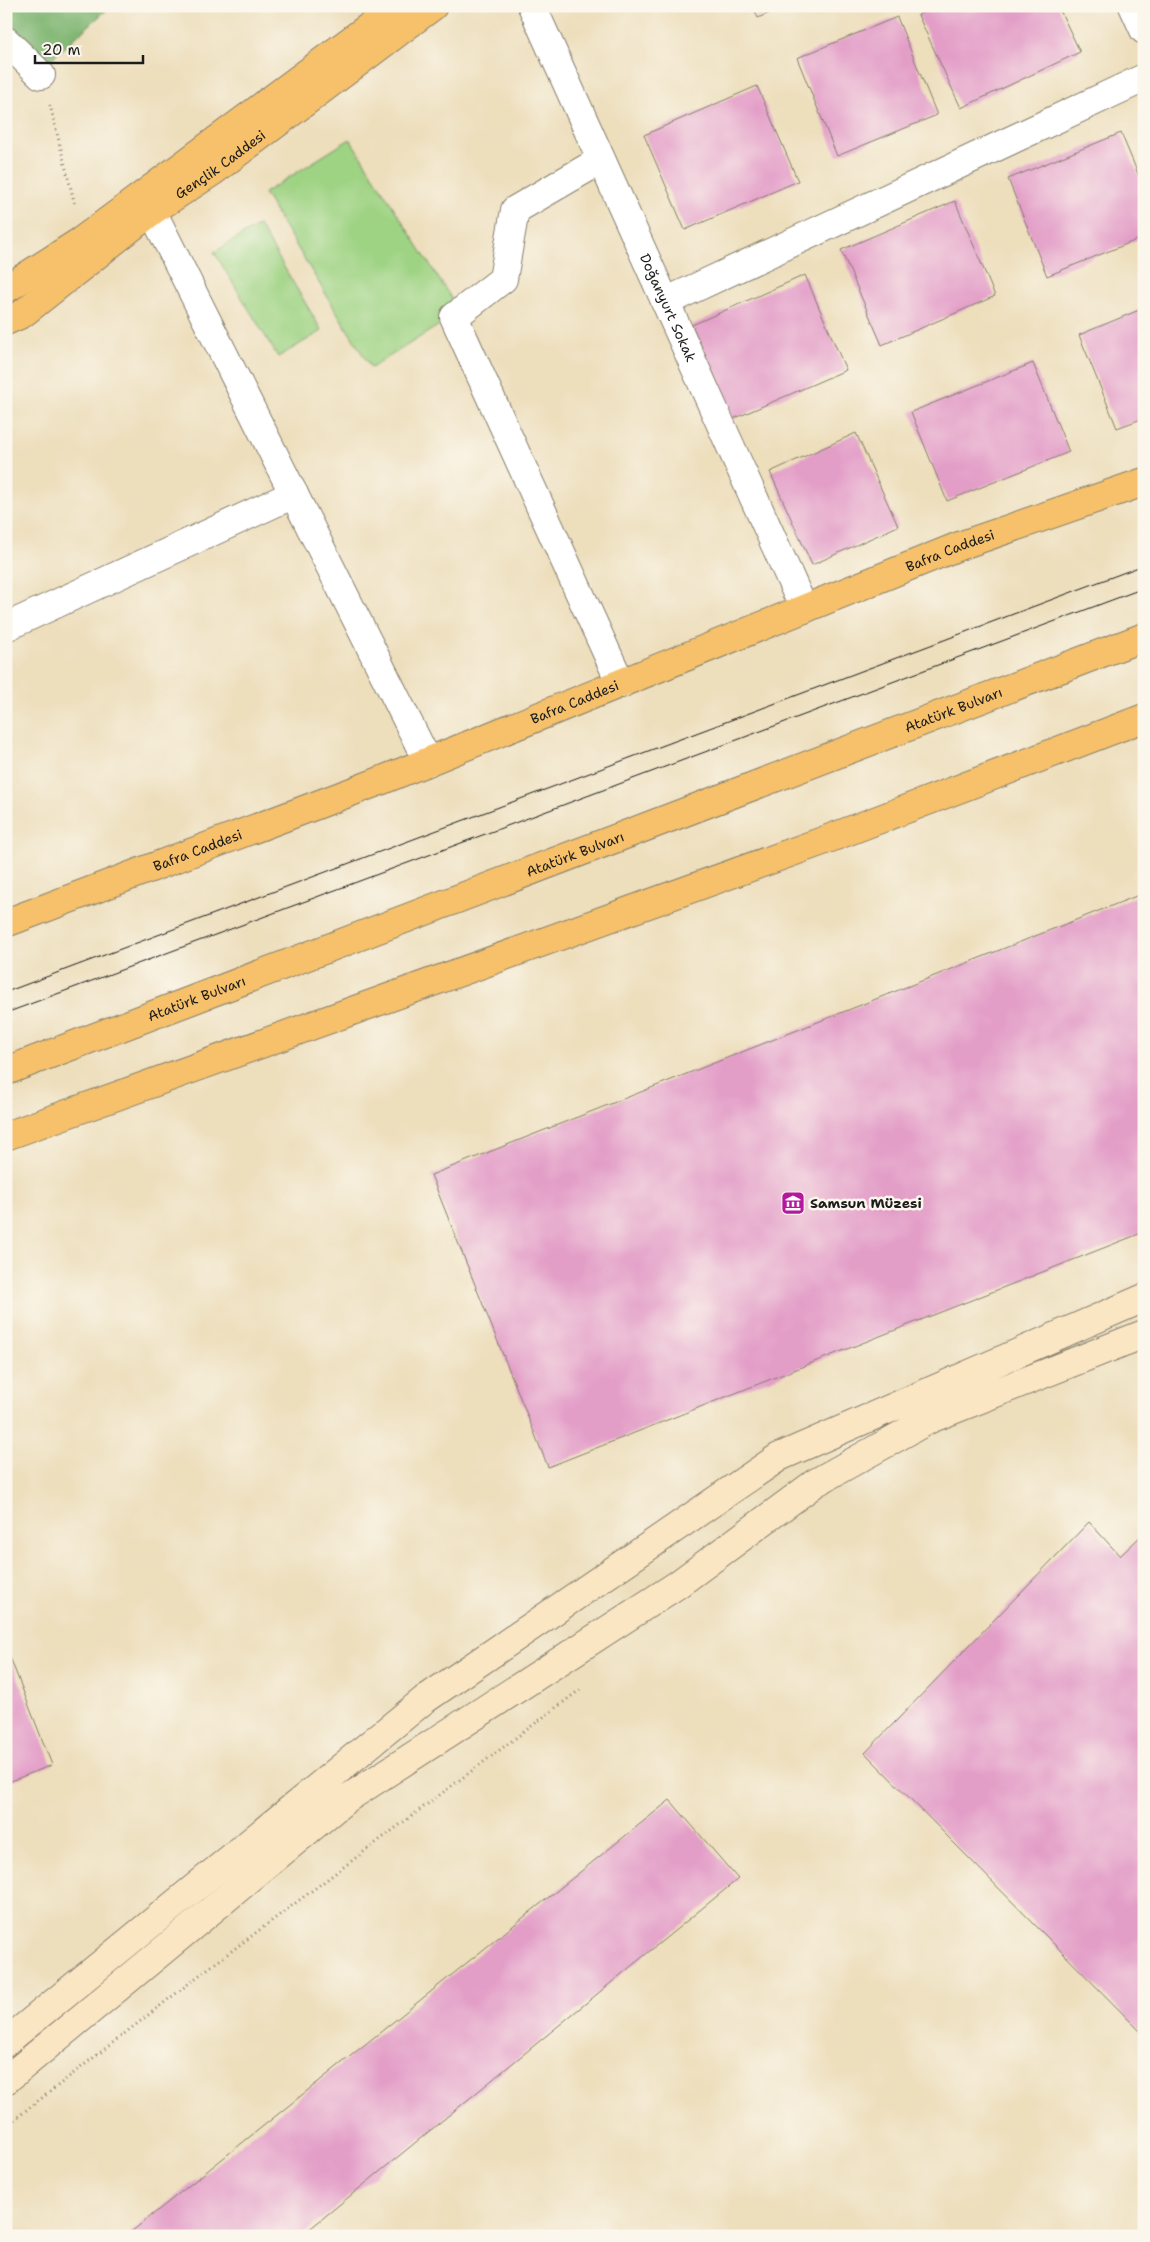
<svg xmlns="http://www.w3.org/2000/svg" width="1150" height="2242" viewBox="0 0 1150 2242" font-family="'Shantell Sans',sans-serif">
<rect width="100%" height="100%" fill="#fbf7ec"/>
<filter id="ink" filterUnits="userSpaceOnUse"><feTurbulence type="fractalNoise" baseFrequency=".02" numOctaves="2"/><feDisplacementMap in="SourceGraphic" scale="10" xChannelSelector="R" yChannelSelector="G"/><feConvolveMatrix kernelMatrix="1 2 1 2 8 2 1 2 1" color-interpolation-filters="sRGB"/></filter>
<filter id="wash" filterUnits="userSpaceOnUse"><feTurbulence type="fractalNoise" baseFrequency=".0096" numOctaves="4" result="noise"/><feDisplacementMap in="SourceGraphic" scale="20" xChannelSelector="R" yChannelSelector="G"/><feGaussianBlur stdDeviation="1.12" result="paint"/><feColorMatrix in="noise" values="0 0 0 0 0 0 0 0 0 0 0 0 0 0 0 0 0 1.4 0 .05"/><feComposite in="paint" operator="in"/></filter>
<g filter="url(#wash)">
<rect width="100%" height="100%" fill="#eddebc"/>
<path fill="#9ed383" stroke="#5d7850" d="M350,139L460,312L371,368L264,193Z
M259,225L322,331L278,357L214,252Z"/>
<path fill="#7eb571" stroke="#4d6846" d="M6,6H111L49,61L6,27Z"/>
<g id="blocks">
<path fill="#e39ec8" d="M753,6H785L758,18Z
M937,6H1058L1080,52L961,108L918,15Z
M897,17L937,115L837,156L797,58Z
M757,86L798,181L685,230L644,135Z
M1121,133L1144,188V237L1047,276L1008,179Z
M955,201L995,296L882,345L841,250Z
M805,275L846,370L733,419L692,325Z
M1144,308V418L1117,428L1079,335Z
M1033,363L1069,452L947,501L911,412Z
M856,433L898,526L812,565L770,472Z
M1144,893V1232L548,1467L431,1175Z
M1089,1522L1120,1556L1144,1533V2035L865,1753Z
M6,1647L52,1765L6,1783Z
M670,1800L738,1879L301,2236H126Z"/>
</g>
</g>
<g filter="url(#ink)">
<use href="#blocks" fill-opacity="0" stroke="#847d6c" stroke-width="1"/>
<g fill="none" stroke-linecap="round" stroke-linejoin="round">
<g stroke="#847d6c" stroke-width="30">
<g id="street">
<path id="s1" d="M532,6L804,609"/>
<path d="M1133,6L1144,30"/>
<path d="M6,41L41,75"/>
<path d="M601,160L515,210L503,279L454,317L621,684"/>
<path d="M152,211L428,762"/>
<path d="M665,302L1144,78"/>
<path d="M6,627L294,494"/>
</g>
</g>
<g stroke="#847d6c" stroke-width="30">
<path id="secondary" d="M6,2042L424,1700L779,1457L1144,1298
M6,2080L345,1800L677,1585L815,1483L930,1419L1144,1334"/>
</g>
<g stroke="#847d6c" stroke-width="30">
<g id="primary">
<path d="M6,289L81,241L397,6"/>
<path id="s2" d="M6,321L22,314L152,211L212,172L433,6"/>
<path id="s3" d="M6,923L380,781L959,546L1144,482"/>
<path id="s4" d="M6,1071L1144,637"/>
<path d="M6,1136L820,842L1144,718"/>
</g>
</g>
<path stroke="#847d6c" stroke-width="3" stroke-dasharray="1 4" stroke-linecap="butt" d="M50,105L75,205
M6,2126L206,1970L581,1689"/>
<use href="#street" stroke="#fff" stroke-width="28"/>
<use href="#secondary" stroke="#fbe6c4" stroke-width="28"/>
<use href="#primary" stroke="#f6c16b" stroke-width="28"/>
<path stroke="#1c1c1c" stroke-width="1" d="M6,992L1144,565
M6,1013L1144,588"/>
</g>
</g>
<defs>
<g id="museum-square" transform="scale(1.25)"><rect x="-9" y="-9" width="18" height="18" rx="4" fill="#b5179e" stroke="#fbf7ec"/><path d="M0-6L6-3V-2H-6V-3ZM-5-1h2V3h-2ZM-1-1h2V3h-2ZM3-1h2V3H3ZM-6 4H6V6H-6Z" fill="#fff"/></g>
</defs>
<g fill-rule="evenodd">
<use href="#museum-square" x="793" y="1203"/>
</g>
<g text-anchor="middle" stroke-width="5" stroke-linejoin="round" paint-order="stroke">
<g font-size="14" fill="#1c1c1c" stroke="#fbf7ec">
<text dy="5" stroke="none"><textPath href="#s2" startOffset="266">Gençlik Caddesi</textPath></text>
<text dy="5" stroke="none"><textPath href="#s1" startOffset="331">Doğanyurt Sokak</textPath></text>
<text dy="5" stroke="none"><textPath href="#s3" startOffset="1015">Bafra Caddesi</textPath></text>
<text dy="5" stroke="none"><textPath href="#s3" startOffset="610">Bafra Caddesi</textPath></text>
<text dy="5" stroke="none"><textPath href="#s4" startOffset="1014">Atatürk Bulvarı</textPath></text>
<text dy="5" stroke="none"><textPath href="#s3" startOffset="205">Bafra Caddesi</textPath></text>
<text dy="5" stroke="none"><textPath href="#s4" startOffset="609">Atatürk Bulvarı</textPath></text>
<text dy="5" stroke="none"><textPath href="#s4" startOffset="204">Atatürk Bulvarı</textPath></text>
</g>
<g font-size="14" font-weight="bold" fill="#1c1c1c" stroke="#fbf7ec" text-anchor="start">
<text x="810" y="1208">Samsun Müzesi</text>
</g>
</g>
<rect width="1150" height="2242" fill="none" stroke="#fbf7ec" stroke-width="25"/>
<path d="M35 55v8h108v-8" fill="none" stroke="#1c1c1c" stroke-width="2.5"/>
<text x="42" y="55" font-size="15" fill="#1c1c1c" stroke="#fbf7ec" stroke-width="4" paint-order="stroke">20 m</text>
</svg>
